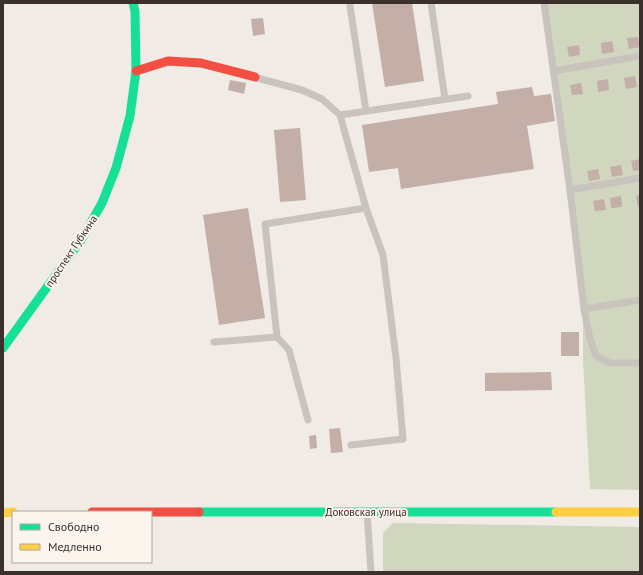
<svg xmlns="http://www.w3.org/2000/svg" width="643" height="575" viewBox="0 0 643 575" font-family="'PT Sans',sans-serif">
<rect width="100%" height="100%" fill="#f0ebe5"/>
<path fill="#d1d6bf" d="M542,3H640V490L590,489L583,360V314Z
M393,523L640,527V572H383V533Z"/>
<path fill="#c3afa7" d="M372,3H412L424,81L385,87Z
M263,18L265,34L253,36L251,19Z
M638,37L640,47L629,49L627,38Z
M612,41L614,52L602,54L601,43Z
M579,45L580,55L569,57L567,47Z
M635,76L637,87L626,89L624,78Z
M608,79L609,90L598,92L597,81Z
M230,80L246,83L244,94L228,90Z
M581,83L583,94L572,95L570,85Z
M532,87L534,96L551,94L555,121L527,126L534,169L401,189L398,168L369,172L362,125L498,104L496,92Z
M300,128L306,200L280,202L274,130Z
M640,159V170L633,171L631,161Z
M621,165L623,175L612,177L610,167Z
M598,169L600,179L589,181L587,171Z
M640,195V206L638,207L636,196Z
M621,196L622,207L611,208L610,198Z
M604,199L606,210L595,211L593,201Z
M248,208L265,318L219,325L203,215Z
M561,332H579V356H561Z
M551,372L552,390L485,391V373Z
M340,428L343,452L331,453L329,429Z
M316,435L317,448L310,449L309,436Z"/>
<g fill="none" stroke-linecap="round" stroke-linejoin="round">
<path stroke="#c9c3be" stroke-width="7" d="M431,3L445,99
M544,3L570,190L584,309L590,339L596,356L610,363H640
M350,6L366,111
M553,71L640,56
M257,78L302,90L322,99L340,115L366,208L383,255L396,358L403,439L351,445
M340,115L468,96
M570,190L640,178
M584,309L640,300
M214,342L277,337
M308,420L289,350L277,337L265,224L366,208
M367,512L371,572"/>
<path stroke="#16e098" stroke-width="9" d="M3,348L81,240L102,203L116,168L130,116L136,71L135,11L133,3
M199,512H556"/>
<path stroke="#ffcf43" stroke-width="9" d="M556,512H640
M3,513L13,512"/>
<path stroke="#f24e42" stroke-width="9" d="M136,71L168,61L201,63L255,77
M92,512H199"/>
</g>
<g text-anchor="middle" stroke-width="4" stroke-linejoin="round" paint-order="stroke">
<g font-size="11" fill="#3b302b" stroke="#fbf5ee">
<text transform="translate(71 251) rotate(-56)" y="4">проспект Губкина</text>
<text x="366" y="516">Доковская улица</text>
</g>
</g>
<rect width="643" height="575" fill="none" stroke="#3b302b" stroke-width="8"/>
<rect x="12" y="511" width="140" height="52" fill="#fbf5ee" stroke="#aea6a0"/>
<rect x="20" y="524" width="20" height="6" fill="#16e098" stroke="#aea6a0"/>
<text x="48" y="531" font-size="12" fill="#3b302b">Свободно</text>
<rect x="20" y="544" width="20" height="6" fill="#ffcf43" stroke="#aea6a0"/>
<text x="48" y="551" font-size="12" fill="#3b302b">Медленно</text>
</svg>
